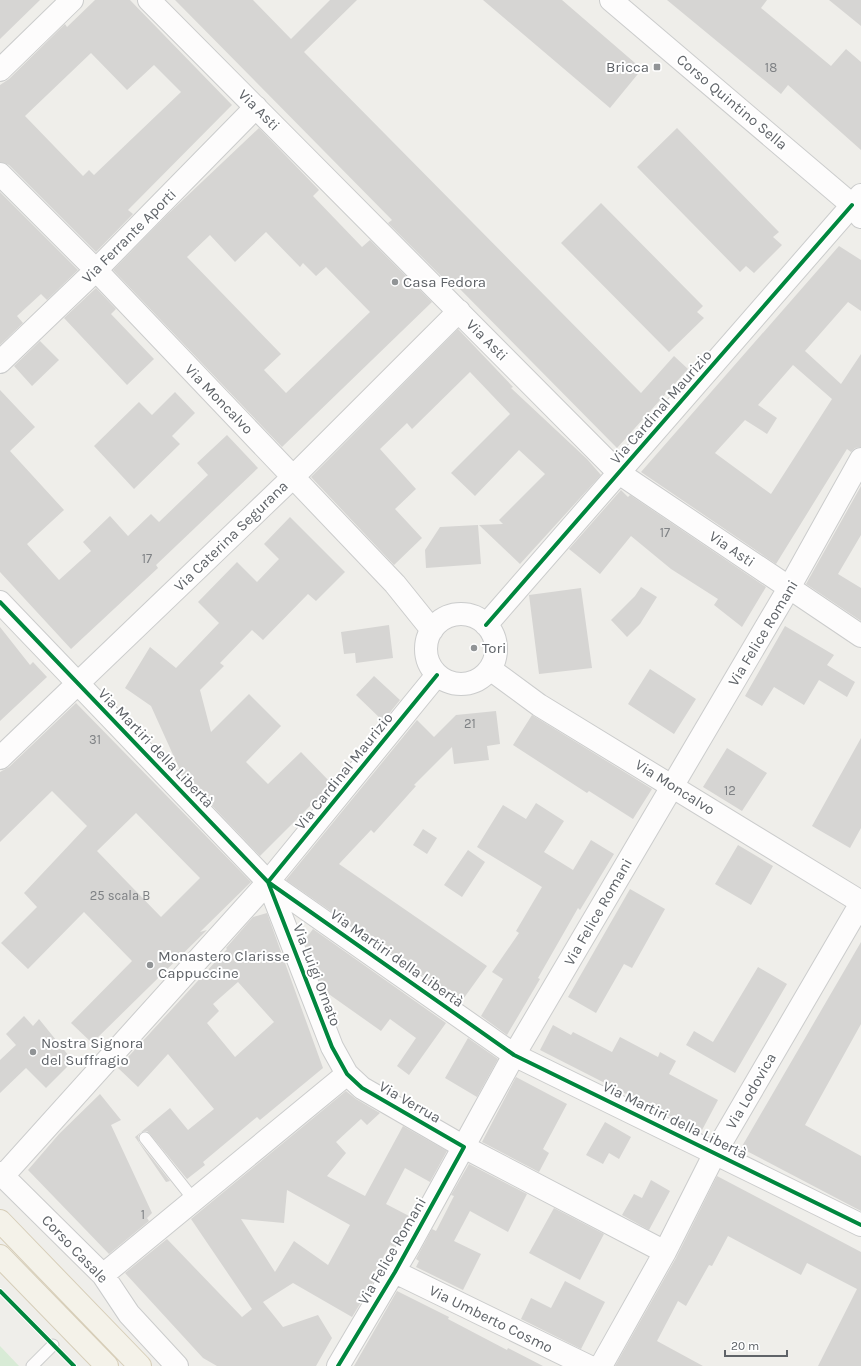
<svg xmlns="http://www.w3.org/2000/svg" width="861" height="1366" viewBox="0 0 861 1366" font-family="Karla,sans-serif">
<rect width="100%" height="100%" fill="#efeeea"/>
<path fill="#d8ebd6" d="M0,1346L19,1366H0Z"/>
<path fill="#d6d5d3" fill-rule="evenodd" d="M0,0H40L0,39Z
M95,0H130L232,105L128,210L133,214L96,252L9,165L0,162V85L9,79L65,24L67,27ZM91,53L127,90L154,65L181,92L94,175L89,170L83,176L25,116Z
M175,0H253L291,39L330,0H357L304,52L641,393L674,356L688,369L617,448L453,282L450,285L388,223L392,220Z
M483,0H562L642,69L610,108Z
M667,0H767L761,8L831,66L846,49L861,62V150L788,85L781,94Z
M829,0H861V26Z
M259,128L319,190L313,196L362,247L370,240L432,302L282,447L113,270L167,215ZM266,232L300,267L303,263L316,276L326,267L370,312L286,393L264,370L281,354L187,257L210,235L235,262Z
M677,128L779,232L773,237L782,245L754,273L746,266L740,272L637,167Z
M0,192L78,270L47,300L41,294L17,316L23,323L0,345Z
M601,203L703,306L697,312L704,318L669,352L561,243Z
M839,246L861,260V311L848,302L805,351L841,384L861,354V447L855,448L851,452L847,449L776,564L641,472ZM793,365L832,399L771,494L715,453L745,420L767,434L777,418L758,405Z
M96,288L116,309L111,314L154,359L127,385L64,318Z
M458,329L513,387L511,388L587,459L601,475L520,564L479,525L503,524L499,520L545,474L519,450L475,496L451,473L510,414L470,372L412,429L407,423L380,449L416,489L395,509L422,538L394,565L311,477Z
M40,341L59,360L32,386L14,366Z
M0,390L35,427L10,451L64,510L27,544L59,580L91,551L83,542L110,516L128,536L151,514L159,522L208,475L197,463L227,435L258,468L156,565L158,568L71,649L0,572Z
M175,392L195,413L172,436L180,444L134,489L94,446L139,402L152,415Z
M861,486V535L838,574L861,588V621L806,584Z
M621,490L628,497L630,495L766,587L742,627L714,605L718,599L671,569L631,536L600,574L569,549Z
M290,517L345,572L316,601L308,594L263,640L252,630L220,663L224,666L200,690L211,732L249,694L281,726L246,762L268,784L301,752L332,784L260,856L178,770L179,768L151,706L125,688L150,647L176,668L219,623L198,602L237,562L257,582L279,559L264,544Z
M478,525L481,564L426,568L425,550L440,527Z
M641,587L657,597L640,624L627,637L611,620L635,596Z
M581,588L592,668L539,674L529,595Z
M389,625L393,658L356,663L355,653L344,654L341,632Z
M785,626L834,655L827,665L855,682L847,697L819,680L804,705L774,687L762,706L745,696Z
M0,627L30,665L33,662L47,677L0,721Z
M650,669L696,699L674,734L628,704Z
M374,676L400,700L383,721L356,695Z
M76,703L251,882L200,932L207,930L92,1043L71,1023L132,961L84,912L28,969L1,943L37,907L24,893L87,826L52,791L0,842V772L9,767ZM136,813L200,878L161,917L97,851Z
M496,711L500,744L487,746L489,760L454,764L452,747L414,785L416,786L374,833L371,830L339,864L487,966L461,1002L286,880L417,720L434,737L456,715Z
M532,715L652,789L633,819L589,791L587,793L513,745Z
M861,738V828L850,848L812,826Z
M727,748L767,773L742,811L703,787Z
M536,803L564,821L544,852L573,870L591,840L614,854L580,910L578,908L538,978L540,979L507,1035L481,1016L503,979L492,972L519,933L516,931L542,887L477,847L503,805L526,819Z
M423,829L437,838L427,854L413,845Z
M738,845L773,866L751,905L715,884Z
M468,850L485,862L462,897L444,885Z
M630,889L665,909L632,968L624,964L596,1013L568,997Z
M267,913L323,1068L260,1120L257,1117L203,1162L205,1165L187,1179L150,1134L147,1131L141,1132L138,1136L139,1142L170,1181L166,1182L135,1137L170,1108L188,1130L214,1109L168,1054L138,1087L118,1068L227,949L226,948L253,917ZM238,982L274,1022L235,1057L207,1023L219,1011L213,1004Z
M313,929L446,1023L409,1075L397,1066L416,1038L390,1019L381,1031L323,990L304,941Z
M861,942V1024L805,1125L861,1156V1211L741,1148Z
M758,967L787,984L735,1073L686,1045L694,1031L713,1042Z
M24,1016L33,1026L39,1019L73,1061L46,1088L26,1068L0,1093V1060L16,1045L6,1034Z
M553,1025L571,1035L573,1032L612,1052L620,1037L658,1057L660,1052L676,1061L669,1074L718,1100L701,1132L540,1050Z
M468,1038L498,1059L477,1097L445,1078Z
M516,1077L567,1104L543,1149L549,1153L539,1172L482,1142Z
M346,1091L356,1099L380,1113L367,1125L361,1119L336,1142L346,1153L327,1176L365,1196L403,1126L447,1151L430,1182L405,1168L386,1204L411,1217L394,1247L390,1245L372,1277L375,1279L352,1317L293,1283L263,1302L283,1327L318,1315L332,1338L316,1366H217L203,1358L125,1273L167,1239L242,1317L252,1309L191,1219ZM287,1190L350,1225L328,1265L294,1241L275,1272L241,1219L284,1223Z
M100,1094L121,1120L111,1125L152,1213L147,1218L149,1221L109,1254L28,1170L59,1134Z
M605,1122L631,1137L619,1159L609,1153L603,1164L586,1155Z
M469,1164L527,1194L508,1232L470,1211L454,1241L481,1254L463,1290L416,1267L419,1261L416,1259L432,1229L436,1231L454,1196L451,1195Z
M717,1176L861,1252V1366H818L857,1289L807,1263L801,1275L728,1236L712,1266L709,1265L686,1306L678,1301L657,1341L703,1366H615L676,1258Z
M651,1180L670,1191L649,1230L622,1215L634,1194L642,1198Z
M554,1208L604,1234L580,1280L529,1253Z
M565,1281L605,1302L581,1349L521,1319L531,1298L551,1308Z
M397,1291L449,1317L448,1319L507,1350L508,1348L543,1366H354Z"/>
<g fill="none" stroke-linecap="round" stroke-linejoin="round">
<g stroke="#cbcccc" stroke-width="13">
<path id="service" d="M145,1138L194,1200
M32,1366L53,1345"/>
</g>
<g stroke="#cbcccc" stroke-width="24">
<path id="minor" d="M149,0L619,473L861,636
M0,70L72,0
M0,174L96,270L395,584L432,630
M0,362L96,270L256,107
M0,602L268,882L514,1055L861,1225
M426 649a35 35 0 1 1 70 0a35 35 0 1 1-70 0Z
M486,625L861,195
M490,669L539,705L861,902
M0,758L293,477L459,311
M268,882L332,1047L347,1074L362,1088L464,1147L665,1252
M0,1173L103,1275L129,1314L177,1366
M3,1176L268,882L437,675
M395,1272L588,1366
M103,1275L347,1074
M338,1366L409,1246L514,1055L789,588L861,459
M601,1366L665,1252L715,1153L861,903"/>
</g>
<g stroke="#cbcccc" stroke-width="24">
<path id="tertiary" d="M611,0L852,205L861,217"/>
</g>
<g stroke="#d7ceb8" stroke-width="24">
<path id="primary" d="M0,1221L140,1366
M0,1256L107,1366"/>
</g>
<use href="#service" stroke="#fdfcfc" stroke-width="11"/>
<use href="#minor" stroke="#fdfcfc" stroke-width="22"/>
<use href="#tertiary" stroke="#fdfcfc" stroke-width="22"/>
<use href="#primary" stroke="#f4f2e9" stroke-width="22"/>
<g stroke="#fff" stroke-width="6">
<path id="cycleway" d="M0,602L268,882L514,1055L861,1225
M486,625L852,205
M268,882L332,1047L347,1074L362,1088L464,1147L395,1272L338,1366
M268,882L437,675
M0,1291L74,1366"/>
</g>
<use href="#cycleway" stroke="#00873e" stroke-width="4"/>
</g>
<g fill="#919496" stroke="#fff" stroke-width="1.5">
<rect x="653" y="63" width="8" height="8" rx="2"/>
<circle cx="395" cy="282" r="4"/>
<circle cx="474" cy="648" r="4"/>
<circle cx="150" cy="965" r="4"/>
<circle cx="33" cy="1052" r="4"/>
</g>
<g text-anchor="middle" stroke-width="4" stroke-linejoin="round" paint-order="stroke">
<g font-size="13" fill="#7e8184">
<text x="771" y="72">18</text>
<text x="665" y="537">17</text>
<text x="147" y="563">17</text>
<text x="470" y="728">21</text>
<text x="95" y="744">31</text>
<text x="730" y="795">12</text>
<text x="120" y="900">25 scala B</text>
<text x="143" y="1219">1</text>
</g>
<g font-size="15" fill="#5f6368" stroke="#fff" text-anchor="start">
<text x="649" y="72" text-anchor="end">Bricca</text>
<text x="403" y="287">Casa Fedora</text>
<text x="482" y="653">Tori</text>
<text x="158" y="961">Monastero Clarisse<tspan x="158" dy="17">Cappuccine</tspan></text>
<text x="41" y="1048">Nostra Signora<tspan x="41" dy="17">del Suffragio</tspan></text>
</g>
<g font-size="15" fill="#5f6368" stroke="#fff">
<text transform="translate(732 102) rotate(40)" y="5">Corso Quintino Sella</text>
<text transform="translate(259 110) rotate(45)" y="5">Via Asti</text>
<text transform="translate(129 236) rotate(-45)" y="5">Via Ferrante Aporti</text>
<text transform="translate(487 340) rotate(45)" y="5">Via Asti</text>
<text transform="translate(219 399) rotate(46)" y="5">Via Moncalvo</text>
<text transform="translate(661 407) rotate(-49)" y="5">Via Cardinal Maurizio</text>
<text transform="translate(231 536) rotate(-44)" y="5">Via Caterina Segurana</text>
<text transform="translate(732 549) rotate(34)" y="5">Via Asti</text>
<text transform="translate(763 633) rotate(-59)" y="5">Via Felice Romani</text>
<text transform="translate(156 748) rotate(46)" y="5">Via Martiri della Libertà</text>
<text transform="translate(344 771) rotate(-51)" y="5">Via Cardinal Maurizio</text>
<text transform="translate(675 787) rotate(32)" y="5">Via Moncalvo</text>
<text transform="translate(598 912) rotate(-60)" y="5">Via Felice Romani</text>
<text transform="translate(397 958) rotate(35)" y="5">Via Martiri della Libertà</text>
<text transform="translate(317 975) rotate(69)" y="5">Via Luigi Ornato</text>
<text transform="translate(751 1091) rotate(-60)" y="5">Via Lodovica</text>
<text transform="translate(410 1102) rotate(30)" y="5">Via Verrua</text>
<text transform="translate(675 1120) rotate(26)" y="5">Via Martiri della Libertà</text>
<text transform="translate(75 1249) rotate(46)" y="5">Corso Casale</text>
<text transform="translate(392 1251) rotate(-60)" y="5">Via Felice Romani</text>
<text transform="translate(491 1319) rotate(26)" y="5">Via Umberto Cosmo</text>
</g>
</g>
<path d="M725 1350v6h62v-6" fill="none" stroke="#5f6368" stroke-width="2"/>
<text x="731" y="1350" font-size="12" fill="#5f6368" stroke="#ffffff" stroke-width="3" paint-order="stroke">20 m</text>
</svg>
